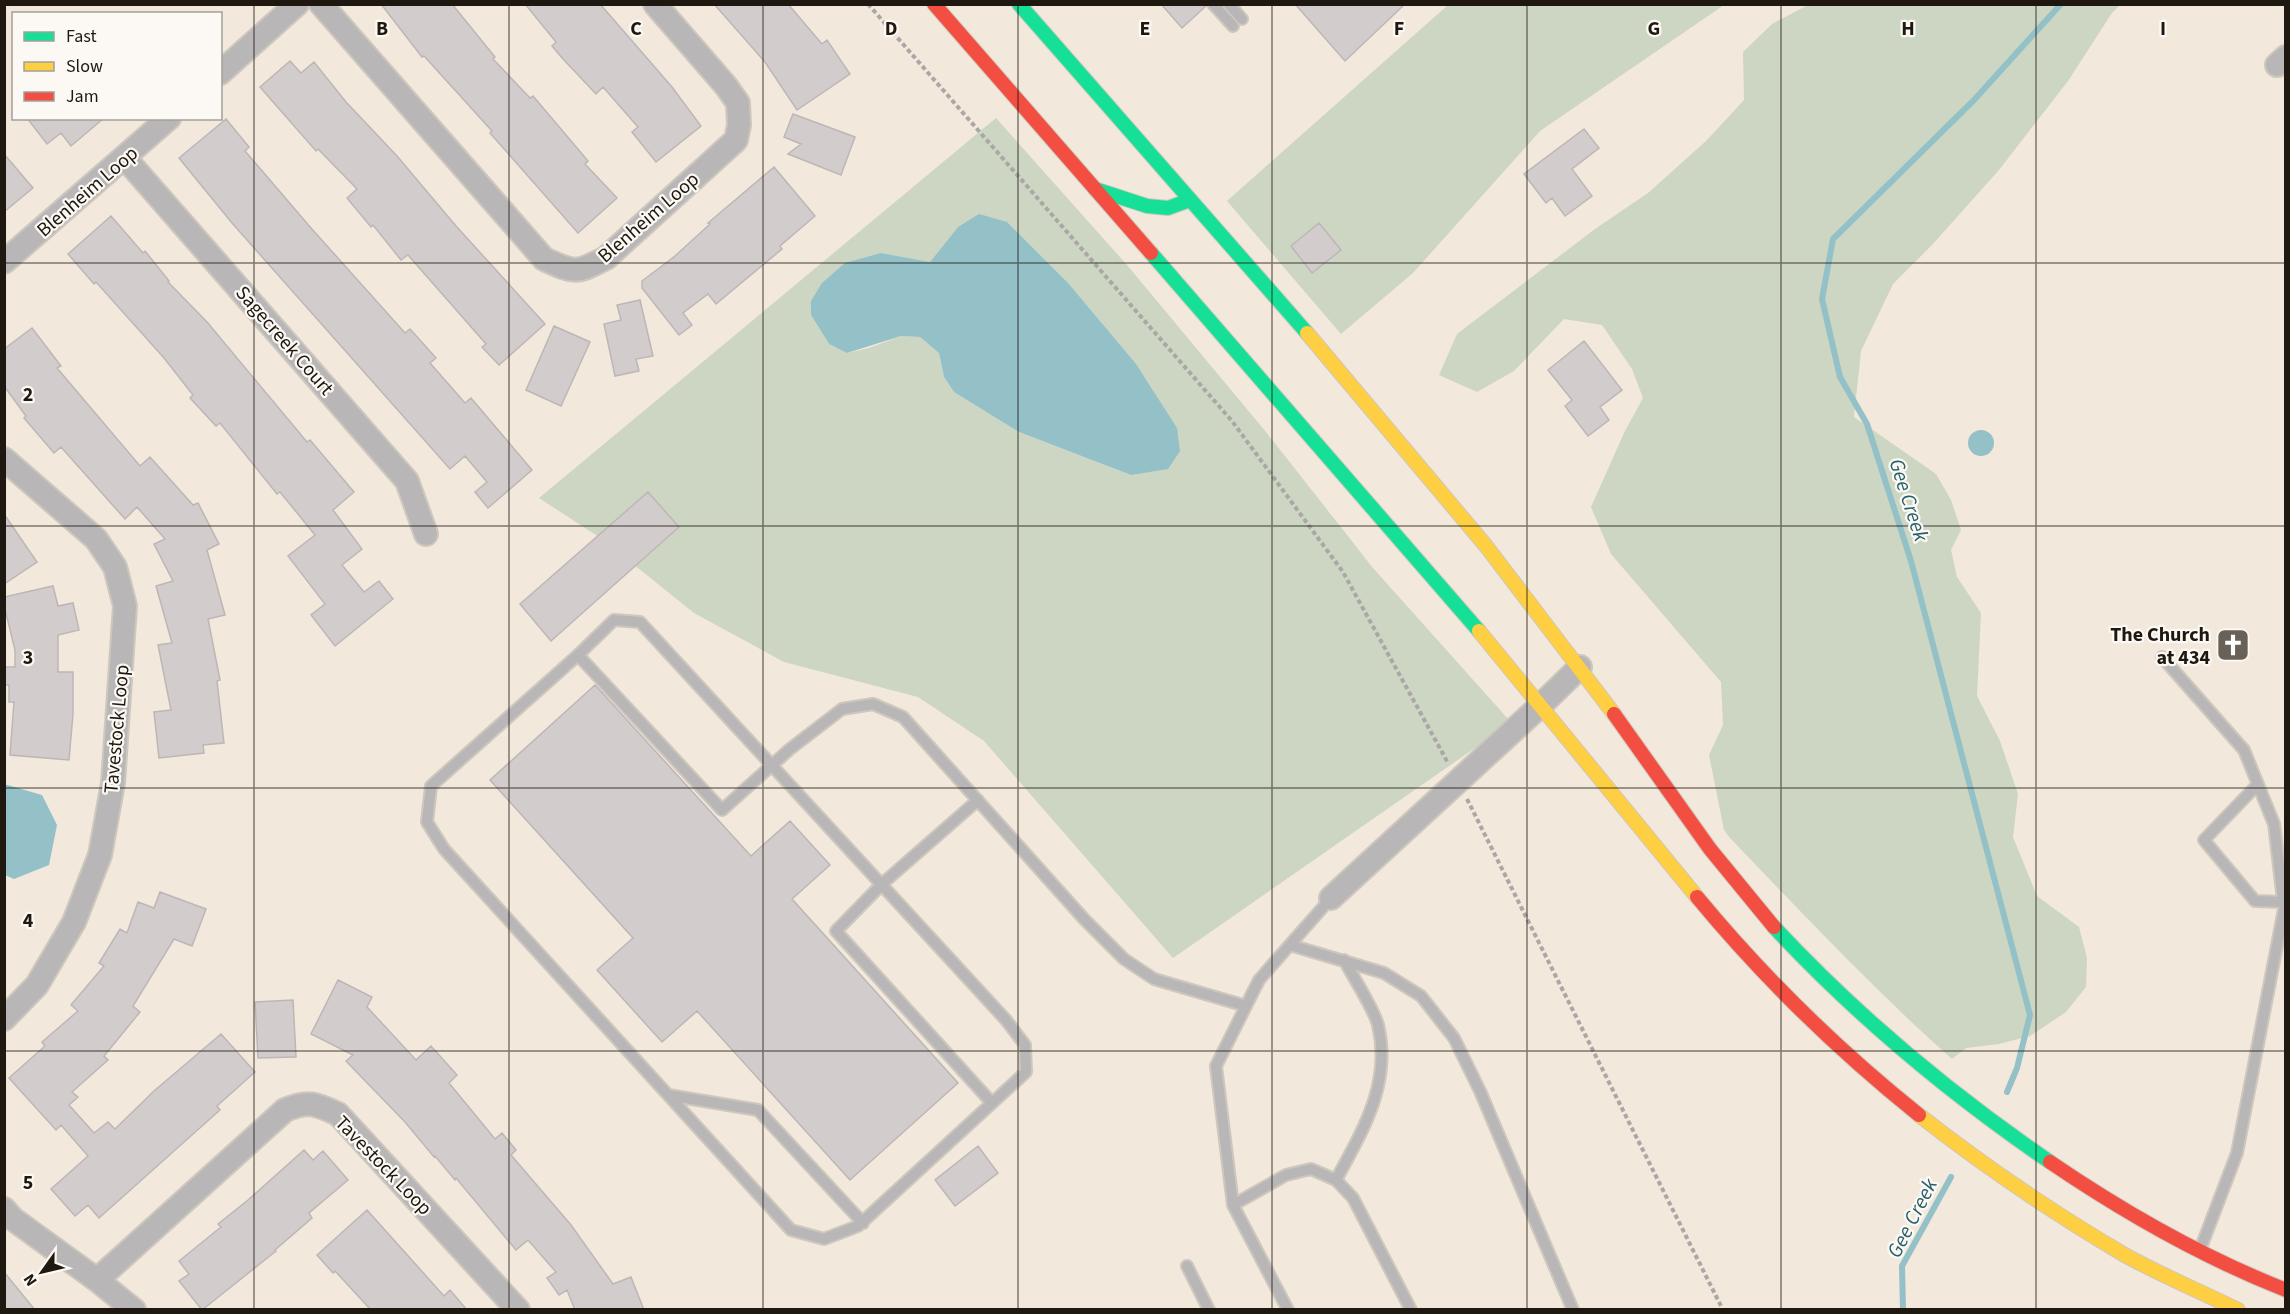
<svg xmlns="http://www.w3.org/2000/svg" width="2290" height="1314" viewBox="0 0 2290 1314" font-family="'Source Sans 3',sans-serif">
<rect width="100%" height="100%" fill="#f2e8dc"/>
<path fill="#ccd6c3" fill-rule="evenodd" d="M1448,5H1724L1540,131L1413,273L1341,334L1227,201Z
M1808,5H2120L2112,13L2068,81L1999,170L1932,245L1893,284L1861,351L1854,417L1936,474L1951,500L1961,530L1951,550L1957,577L1981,613L1977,696L2000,741L2018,794L2013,837L2037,896L2079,927L2087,958L2086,987L2066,1012L2030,1036L1999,1044L1966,1048L1952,1059C1874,990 1802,913 1730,838L1724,830L1709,755L1723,725L1721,682L1611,554L1591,507L1624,433L1643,398L1632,369L1602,325L1564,319L1514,371L1477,392L1439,375L1457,334L1595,229L1648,193L1706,141L1744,100L1743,52L1772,24Z
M996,118L1127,265L1266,432L1373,568L1509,720L1485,741L1173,958L984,741L918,697L784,662L694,613L602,539L539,498ZM958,227L1131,475L1019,432L954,392L944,377L939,353L920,337L901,336L869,348L847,353L829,344L811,315L881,253L930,262Z"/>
<path fill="#93c1c7" d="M979,214L1007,222L1068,283L1136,364L1177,428L1180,451L1168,469L1131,475L1019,432L954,392L944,377L939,353L920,337L901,336L847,353L829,344L811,315V301L822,283L845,263L881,253L930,262L958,227Z
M1968 443a13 13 0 1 1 26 0a13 13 0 1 1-26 0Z
M4,784L42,795L57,825L49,865L14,879L5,875Z"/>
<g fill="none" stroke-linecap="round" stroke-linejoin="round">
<path stroke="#93c1c7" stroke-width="6" d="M2007,1092L2017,1068L2030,1015L1911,561L1867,424L1840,377L1822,299L1833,239L1974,100L2061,4
M1903,1310L1902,1266L1951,1177"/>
</g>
<path fill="#d3cccc" stroke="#bdb6b6" stroke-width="1.5" d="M381,4H452L495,57L493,59L530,98L533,96L588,161L585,164L617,198L578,233L490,133L492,131L424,56L422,57Z
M525,4H600L672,87L701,126L656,162L632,132L638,127L603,87L596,94L563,59L552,46L556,42Z
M714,4H788L822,44L827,40L850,74L797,110L765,62Z
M1161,4H1206V6L1182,28Z
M1295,4H1405L1345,61Z
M290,61L301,73L314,62L346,102L397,156L456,226L545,324L499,365L482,347L486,344L408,255L401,260L373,225L371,227L347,198L357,189L318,149L316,151L260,87Z
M793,114L855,137L841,175L788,154L801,144L784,137Z
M27,118H104L71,146L61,133L47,144Z
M226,119L249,147L245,151L311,228L405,333L410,329L436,358L430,363L465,403L471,398L532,470L488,508L475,492L487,482L465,456L450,469L232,223L179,158Z
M1584,129L1599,148L1572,169L1592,196L1565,216L1552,198L1546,203L1524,174Z
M4,154L33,188L4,212Z
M774,167L815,216L780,246L782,249L716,304L708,294L683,313L692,325L679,335L642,288V281L675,256L710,224L708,223Z
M111,216L143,253L145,251L169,281L168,282L207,322L307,442L310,440L354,492L333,510L362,549L342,565L364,592L379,581L393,599L335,646L311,615L325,604L288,556L315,535L280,492L277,494L220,423L216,426L190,398L193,395L164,358L96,282L94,284L68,254Z
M1319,223L1341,250L1312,273L1291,246Z
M640,300L653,356L636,359L639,371L615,376L604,324L621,320L617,305Z
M554,326L590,342L561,406L526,390Z
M32,328L61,366L57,368L140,466L150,457L193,505L198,503L219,544L207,550L225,615L208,619L220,680L217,681L224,743L203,745L204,753L159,758L154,712L171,710L158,645L172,643L156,586L173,581L154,544L165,539L137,507L125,519L61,447L54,453L24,418L26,416L4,386V349Z
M1584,341L1622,390L1600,407L1609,420L1588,436L1565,406L1572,400L1548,370Z
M648,492L679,527L551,641L520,604Z
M4,514L37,562L4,584Z
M53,586L58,606L73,603L79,630L58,635V672H73V714L69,760L10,755L14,702H9V685H4V667H15V650L4,605V597Z
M595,685L751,856L790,821L830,865L792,899L958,1083L850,1180L697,1011L662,1042L597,970L633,938L490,780Z
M160,892L206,909L192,946L174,939L133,1006L140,1012L104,1056L108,1060L72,1092L78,1097L69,1105L94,1133L108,1122L115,1129L154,1091L221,1034L255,1072L217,1106L220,1110L99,1218L88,1205L75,1216L51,1189L88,1156L61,1125L56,1130L9,1078L45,1046L42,1042L78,1011L71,1005L104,966L99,963L120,929L127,933L138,902L154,908Z
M338,980L372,997L367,1007L416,1060L431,1046L457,1075L449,1083L495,1139L502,1133L516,1150L511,1155L571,1225L613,1284L631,1277L644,1310H575L567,1290L559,1295L547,1278L556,1272L528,1240L516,1250L456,1178L455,1180L435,1156L434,1157L405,1122L346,1061L353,1055L311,1034Z
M293,1000L296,1057L258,1058L255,1002Z
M978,1146L998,1173L955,1206L935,1180Z
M304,1150L313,1160L323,1151L348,1180L309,1213L312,1218L275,1250L276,1251L202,1310L179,1281L189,1274L179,1261L221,1227L218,1224L248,1200Z
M367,1210L444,1296L450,1290L467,1310H371L335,1271L333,1273L317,1255Z
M4,1272L35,1310H4Z"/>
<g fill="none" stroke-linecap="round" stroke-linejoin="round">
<g stroke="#cec7bd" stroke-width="14">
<path id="lane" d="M1213,4L1233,26
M1229,4L1242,19
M578,655L614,620L640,622L1006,1020L1025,1045L1026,1072L858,1226L824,1239L791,1230L444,849L427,822L431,786L578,655L722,810L790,749L842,709L873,704L903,717L1084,919L1124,959L1154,979L1246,1006
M2162,657L2244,750L2274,824L2284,909L2237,1153L2200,1250
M2258,784L2204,840L2255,901L2283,902
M978,800L882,884L836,931L992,1103
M1290,945L1384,973L1421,996L1454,1038L1480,1091L1573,1310
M668,1095L758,1110L863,1223
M1336,1180C1363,1130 1392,1083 1378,1025C1374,1009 1352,975 1344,960
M1233,1205L1286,1175L1311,1169L1336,1180L1353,1198L1411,1310
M1187,1266L1209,1310
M1288,1310L1233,1205L1216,1066L1259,980L1331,898"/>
</g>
<g stroke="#cec7bd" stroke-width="26">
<path id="street" d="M321,4L544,259C575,273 575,274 606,258L736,140L739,125L738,103L726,86L655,4
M2277,65L2286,57
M220,73L297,4
M125,158L407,481L426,534
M4,262L169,118
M4,459L96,539L115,567L125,606L113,783L100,855L74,922L37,985L4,1019
M1331,898L1541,705L1580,667
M4,1209L13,1219L97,1280L134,1310
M97,1280L285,1110C308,1100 316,1104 338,1114L518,1310"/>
</g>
<g stroke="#cec7bd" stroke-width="16">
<path id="fast" d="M1019,4L1307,333
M1095,189L1147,206L1168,208L1190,200
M1151,253L1479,631
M1774,927C1857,1016 1949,1093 2050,1162"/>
</g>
<g stroke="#cec7bd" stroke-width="16">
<path id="slow" d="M1307,333L1486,546L1614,714
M1479,631L1697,897
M1919,1115C1984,1166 2052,1212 2123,1254C2160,1275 2200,1291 2238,1310"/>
</g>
<g stroke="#cec7bd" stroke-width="16">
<path id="jam" d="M934,4L1151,253
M1614,714L1710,849L1774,927
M1697,897C1764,978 1838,1050 1919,1115
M2050,1162C2125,1213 2202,1257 2286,1290"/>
</g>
<path stroke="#aaa7a5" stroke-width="4" stroke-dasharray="4.5 3" stroke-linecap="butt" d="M868,4L1232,421L1343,572L1448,763
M1467,799L1723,1310"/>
<use href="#lane" stroke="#b8b6b7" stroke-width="10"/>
<use href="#street" stroke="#b8b6b7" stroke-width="22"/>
<use href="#fast" stroke="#16e098" stroke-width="14"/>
<use href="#slow" stroke="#ffcf43" stroke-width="14"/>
<use href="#jam" stroke="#f24e42" stroke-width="14"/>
</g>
<path fill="none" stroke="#1e1810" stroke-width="1.5" stroke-opacity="0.55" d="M254,4V1310M509,4V1310M763,4V1310M1018,4V1310M1272,4V1310M1527,4V1310M1781,4V1310M2036,4V1310M4,263H2286M4,526H2286M4,788H2286M4,1051H2286"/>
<defs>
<g id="church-square" transform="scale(1.725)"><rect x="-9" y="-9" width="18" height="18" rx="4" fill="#686157" stroke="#fcf9f4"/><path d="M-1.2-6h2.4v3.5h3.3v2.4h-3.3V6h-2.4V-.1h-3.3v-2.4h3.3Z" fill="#fff"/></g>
</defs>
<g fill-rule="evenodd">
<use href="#church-square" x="2233" y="645"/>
</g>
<g text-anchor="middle" stroke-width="4.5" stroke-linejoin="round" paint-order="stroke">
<g font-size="20" fill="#1e1810" stroke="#fcf9f4">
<text transform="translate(87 191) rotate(-41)" y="7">Blenheim Loop</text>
<text transform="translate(648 217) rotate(-41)" y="7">Blenheim Loop</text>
<text transform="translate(285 340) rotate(49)" y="7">Sagecreek Court</text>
<text transform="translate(116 729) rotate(-85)" y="7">Tavestock Loop</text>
<text transform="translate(384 1165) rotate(46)" y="7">Tavestock Loop</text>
</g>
<g font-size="20" font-weight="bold" fill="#1e1810" stroke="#fcf9f4" text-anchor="end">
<text x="2210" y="641">The Church<tspan x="2210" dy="23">at 434</tspan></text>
</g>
<g font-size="21" font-style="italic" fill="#255f6a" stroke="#fcf9f4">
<text transform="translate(1909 500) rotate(72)" y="7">Gee Creek</text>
<text transform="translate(1912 1218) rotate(-63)" y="7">Gee Creek</text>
</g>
</g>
<g font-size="20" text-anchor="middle" font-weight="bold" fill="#1e1810" stroke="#fcf9f4" stroke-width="4.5" stroke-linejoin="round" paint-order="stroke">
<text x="382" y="35">B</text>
<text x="636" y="35">C</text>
<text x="891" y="35">D</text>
<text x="1145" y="35">E</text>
<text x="1399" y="35">F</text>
<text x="1654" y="35">G</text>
<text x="1908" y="35">H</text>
<text x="2163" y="35">I</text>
<text x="28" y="401">2</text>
<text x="28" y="664">3</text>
<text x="28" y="927">4</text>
<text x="28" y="1189">5</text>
</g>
<rect width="2290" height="1314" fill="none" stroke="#1e1810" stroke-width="12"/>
<rect x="12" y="12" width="210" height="108" fill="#fcf9f4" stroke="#a39f99" stroke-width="1.5"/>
<rect x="24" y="32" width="30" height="9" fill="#16e098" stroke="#a39f99" stroke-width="1.5"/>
<text x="66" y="42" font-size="18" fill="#1e1810">Fast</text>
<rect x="24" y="62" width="30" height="9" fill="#ffcf43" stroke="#a39f99" stroke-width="1.5"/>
<text x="66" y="72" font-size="18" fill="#1e1810">Slow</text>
<rect x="24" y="92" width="30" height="9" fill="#f24e42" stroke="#a39f99" stroke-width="1.5"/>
<text x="66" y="102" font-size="18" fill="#1e1810">Jam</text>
<g transform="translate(42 1272) rotate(236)" stroke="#fcf9f4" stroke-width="4.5" paint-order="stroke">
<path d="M0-4.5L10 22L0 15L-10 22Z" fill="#1e1810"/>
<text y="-9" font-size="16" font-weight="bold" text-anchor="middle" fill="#1e1810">N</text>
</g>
</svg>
